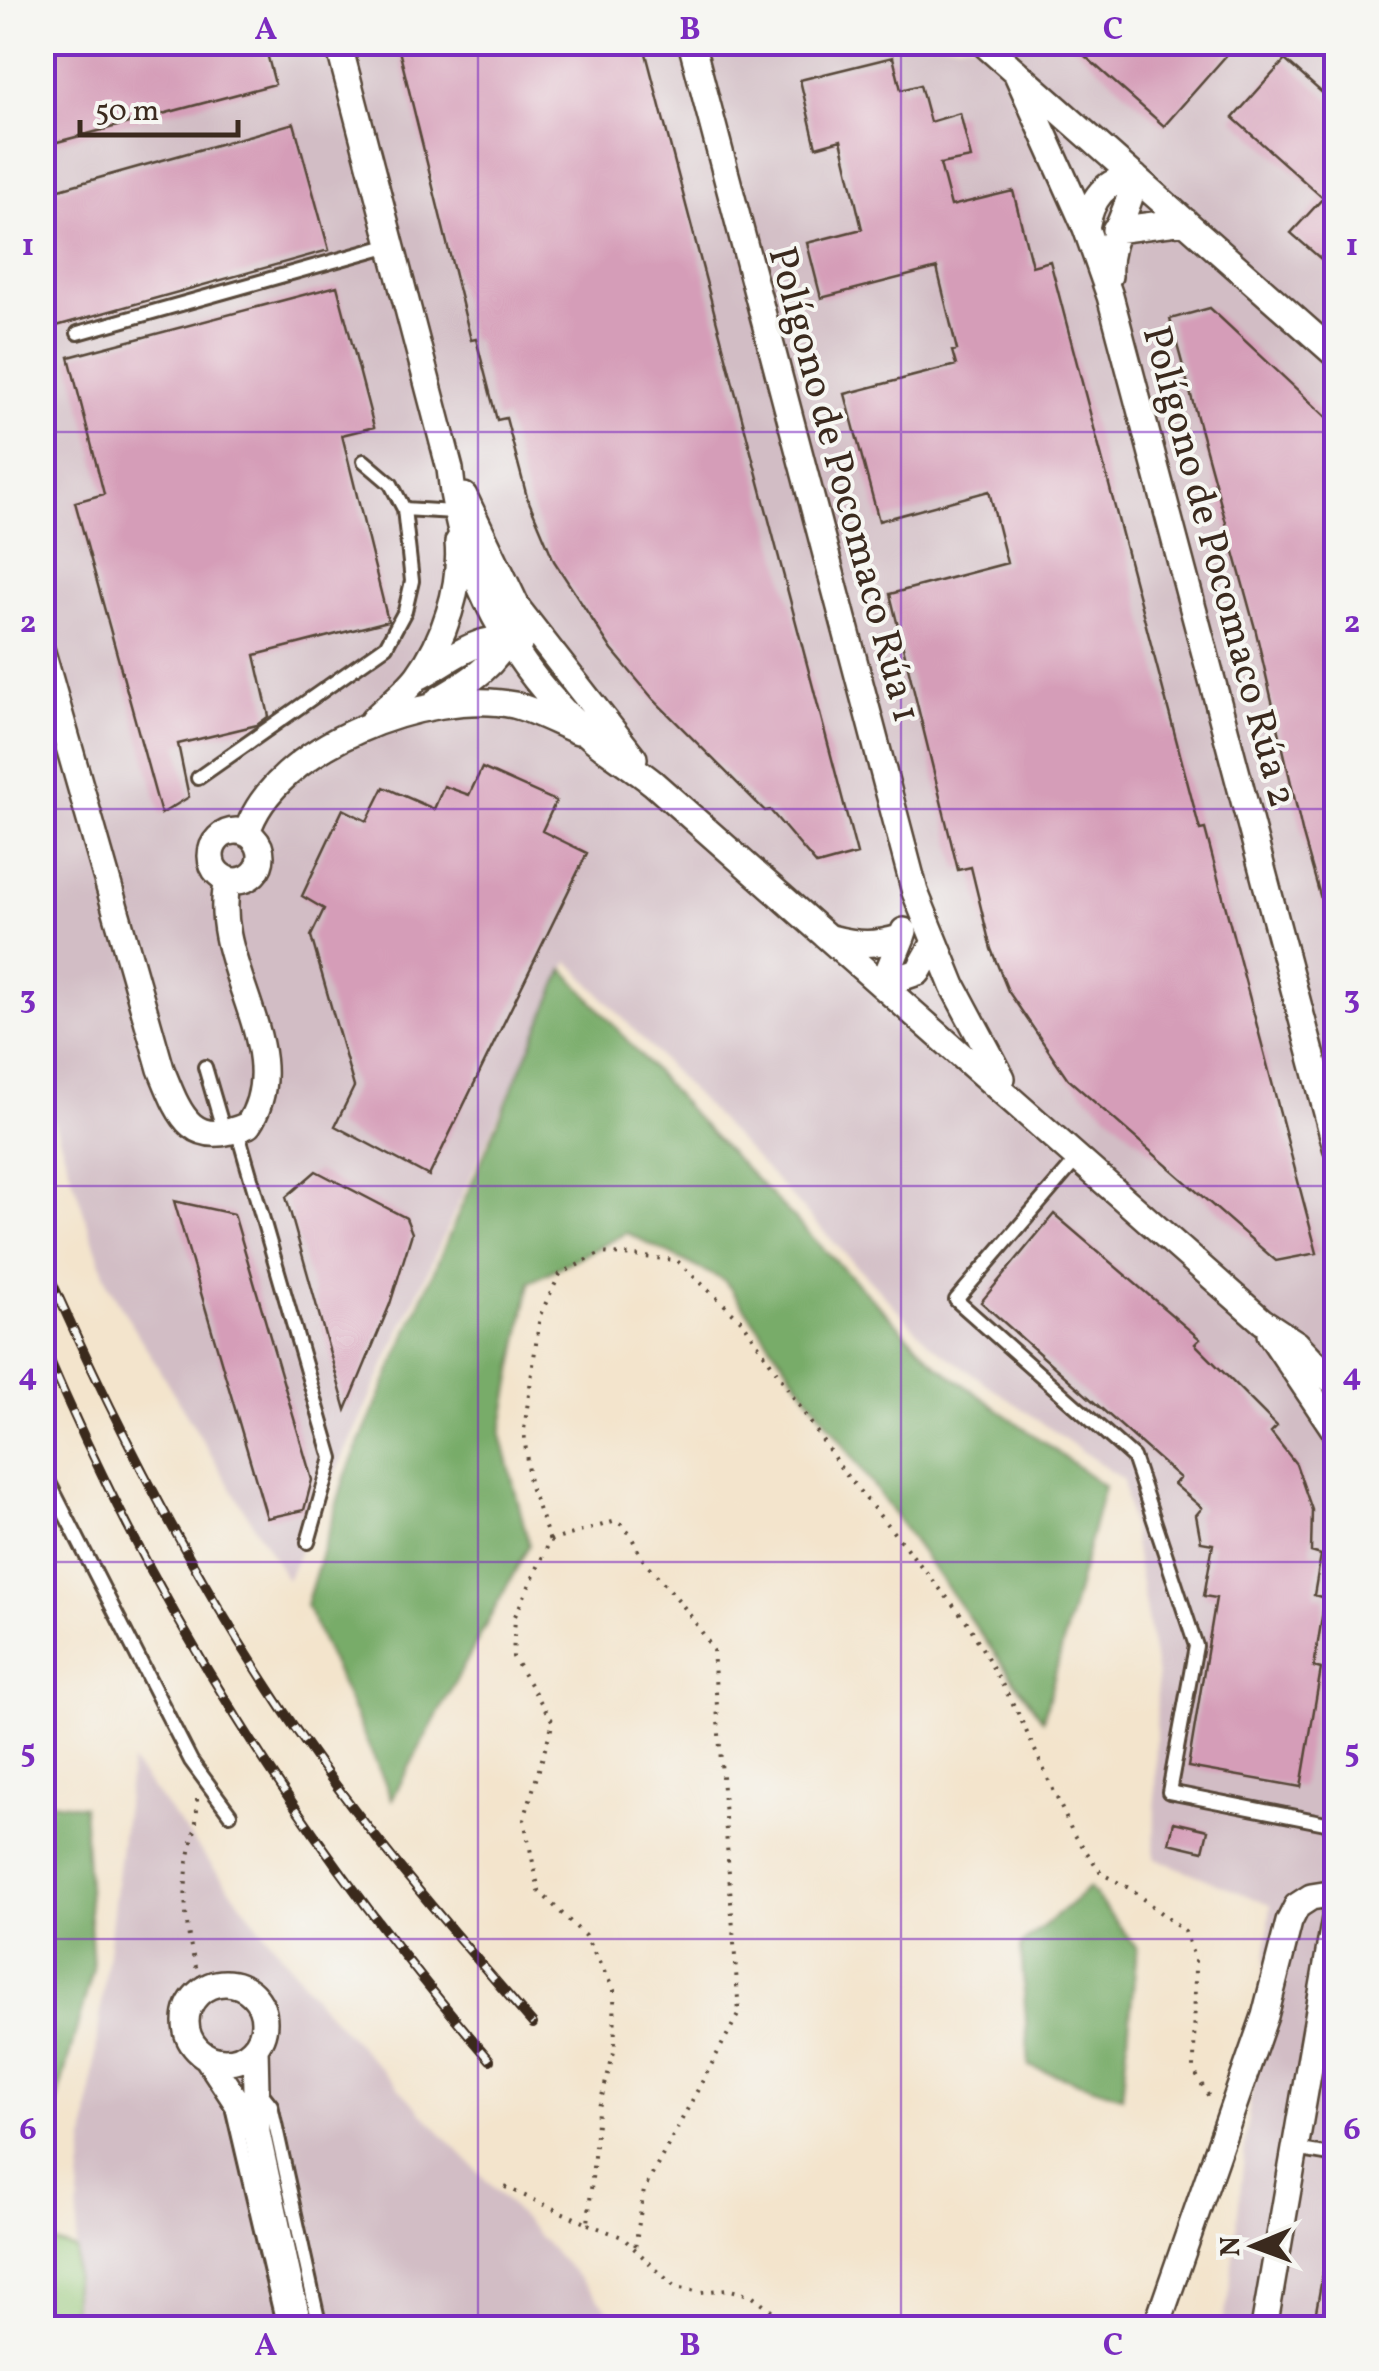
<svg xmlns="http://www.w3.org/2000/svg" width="1379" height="2371" viewBox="0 0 1379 2371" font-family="Vollkorn,serif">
<rect width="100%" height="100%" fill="#f6f6f2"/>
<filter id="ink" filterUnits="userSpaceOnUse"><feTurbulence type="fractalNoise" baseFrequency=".01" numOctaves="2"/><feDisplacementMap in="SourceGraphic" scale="20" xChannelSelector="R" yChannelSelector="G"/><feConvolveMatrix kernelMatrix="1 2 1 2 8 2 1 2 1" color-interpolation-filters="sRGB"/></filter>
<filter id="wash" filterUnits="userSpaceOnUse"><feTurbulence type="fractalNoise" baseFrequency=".0048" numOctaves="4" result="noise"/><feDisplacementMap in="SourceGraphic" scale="40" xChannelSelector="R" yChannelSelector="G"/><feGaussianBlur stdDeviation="2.25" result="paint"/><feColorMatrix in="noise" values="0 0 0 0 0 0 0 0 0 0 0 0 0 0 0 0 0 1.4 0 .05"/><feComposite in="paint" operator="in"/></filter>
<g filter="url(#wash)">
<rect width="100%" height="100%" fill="#f3e4cc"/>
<path fill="#d2bdc5" d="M42,43H1336V2328H1221L1229,2297L1271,1905L1154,1858L1157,1676L1123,1480L929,1343L569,961L287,1580L108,1285L42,1086Z
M131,1762L325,2010L626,2328H71L80,2182Z"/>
<path fill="#96c879" stroke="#68794c" stroke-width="2.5" d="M43,2239L76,2250L71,2328H43Z"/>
<path fill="#78ac69" stroke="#5a6b44" stroke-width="2.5" d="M564,969L693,1115L937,1365L1104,1486L1043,1720L725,1281L627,1233L530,1282L501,1435L529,1545L392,1799L306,1605L345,1477Z
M43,1801L83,1806L93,1969L43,2152Z
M1089,1888L1137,1948L1122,2096L1029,2066L1021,1945Z"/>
<g id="blocks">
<path fill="#d59db8" d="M42,42H264L275,84L42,146Z
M397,42H643L857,854L817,865L770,810L765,811L654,700L612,650L554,561L527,497L506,418L497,420L476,339L471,340Z
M1069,42H1238L1164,126Z
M893,57L901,90L920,85L930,122L960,113L971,158L940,164L951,206L1013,191L1032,266L1050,261L1200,830L1205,829L1317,1253L1276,1261L1068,1079L1008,991L991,949L971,867L958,870L890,594L1007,563L989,491L879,521L845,394L956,365L952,351L957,350L937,268L821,298L807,243L862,229L841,140L816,147L800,80Z
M1285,60L1336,105V272L1291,233L1323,198L1233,118Z
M294,123L329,250L42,330V194Z
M337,286L374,427L342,435L388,621L255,655L269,716L257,725L178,744L189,797L161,814L75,502L104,494L69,357Z
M1210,308L1336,426V930L1330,931L1303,835L1256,632L1170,319Z
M482,768L556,801L542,831L587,853L429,1176L335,1126L354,1087L311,936L324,909L302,896L343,809L367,821L384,787L434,809L444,786L469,795Z
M316,1171L406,1218L412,1233L390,1304L346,1410L286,1197Z
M174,1201L234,1214L312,1480L304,1510L267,1518Z
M1054,1214L1200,1339L1195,1344L1277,1426L1271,1432L1296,1464L1312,1510L1311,1552L1321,1555L1314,1595L1325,1598L1314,1667L1321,1669L1301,1787L1188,1767L1216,1598L1204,1596L1213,1544L1201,1542L1196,1515L1202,1508L1174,1484L1180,1478L981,1302Z
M1174,1822L1208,1830L1203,1851L1169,1843Z
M1328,2245L1336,2246V2328H1313Z"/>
</g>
</g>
<g filter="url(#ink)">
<use href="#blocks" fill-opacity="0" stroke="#574638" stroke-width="2.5"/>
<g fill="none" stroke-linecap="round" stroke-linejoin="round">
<g stroke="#574638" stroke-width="18">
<path id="service" d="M78,333L391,245
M404,509L454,512
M198,778L386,646L405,611L412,581L404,509L391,484L364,461
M205,1067L224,1132
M237,1130L332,1458L308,1542
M1078,1158L956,1300L1133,1457L1196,1646L1169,1792L1336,1825
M42,1469L191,1761L230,1814
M259,2090L271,2105L320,2328
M233,2111L284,2328
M1295,2149L1336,2156"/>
</g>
<g stroke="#574638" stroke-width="30">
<path id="minor" d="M338,42L450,469C460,572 512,669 591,737C610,753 633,767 653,783L1262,1321L1297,1344L1336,1385
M691,42L915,892L953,986L1002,1078
M982,42L1336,355
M1016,72L1086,228L1110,296L1336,1147
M1086,228C1091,199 1105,179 1135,177C1130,212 1106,238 1109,276
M1115,230L1185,221
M464,496L518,609L634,758
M42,652L161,1069C180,1116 191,1150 248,1125C298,1050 207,962 228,880
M420,676C450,661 484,628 519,645
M438,700C469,682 498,665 511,630
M373,720C387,706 406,692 418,676C444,641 462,586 458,542
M211 856a25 25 0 1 1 50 0a25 25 0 1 1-50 0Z
M247,833C272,747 430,687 514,705C535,710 558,723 578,731
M902,937L883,984L918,972L935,942
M831,938C857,945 876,946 902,937L904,931
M1270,1334L1336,1432
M186 2022a39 39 0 1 1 78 0a39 39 0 1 1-78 0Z
M255,2047L257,2133L299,2328
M207,2057L256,2132
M1156,2328L1265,2016L1289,1922L1297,1906L1311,1897L1336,1893
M1264,2328L1336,1912"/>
</g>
<path stroke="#574638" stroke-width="4" stroke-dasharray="2.5 8" stroke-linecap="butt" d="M550,1541L616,1521C635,1532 635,1553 649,1567C674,1593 694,1618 713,1650L739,2013L644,2190L635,2248
M197,1799C198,1829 190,1843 187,1870C182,1910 189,1953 204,1989
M505,2187L588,2224L598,2111L615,2048L614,1990L585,1936L539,1891L524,1820L553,1722L513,1657L515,1616L550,1541L529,1484L524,1430L540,1315L560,1274L601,1253L676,1260L743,1322L843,1471L968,1623L1017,1711L1072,1831L1102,1874L1129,1888L1185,1932L1195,1960L1194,2071L1212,2102
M588,2224L622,2237L675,2287L701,2292L727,2289L753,2296L795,2328"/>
<use href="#service" stroke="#fff" stroke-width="12"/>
<use href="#minor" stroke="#fff" stroke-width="25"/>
<g stroke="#3b2a1e" stroke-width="10">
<path id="rail" d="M42,1259C106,1406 178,1548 265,1683C343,1805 438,1915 533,2024
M42,1342C154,1609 302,1841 490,2060"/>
</g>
<use href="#rail" stroke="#f6f6f2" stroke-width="6" stroke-dasharray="19" stroke-linecap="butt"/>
</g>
</g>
<path fill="none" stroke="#7b2cbf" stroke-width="2.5" stroke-opacity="0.55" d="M478,42V2328M901,42V2328M42,432H1336M42,809H1336M42,1186H1336M42,1562H1336M42,1939H1336"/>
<g text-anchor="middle" stroke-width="8" stroke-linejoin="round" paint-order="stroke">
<g font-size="40" fill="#3b2a1e" stroke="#f6f6f2">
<text transform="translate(846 484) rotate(75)" y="14">Polígono de Pocomaco Rúa 1</text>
<text transform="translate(1221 566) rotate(75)" y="14">Polígono de Pocomaco Rúa 2</text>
</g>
</g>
<rect width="1379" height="2371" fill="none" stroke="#f6f6f2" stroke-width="110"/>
<g transform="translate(1254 2246) rotate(269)" stroke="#f6f6f2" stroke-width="8" paint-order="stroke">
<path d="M0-8L18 38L0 25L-18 38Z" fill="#3b2a1e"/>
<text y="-15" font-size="28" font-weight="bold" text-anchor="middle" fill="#3b2a1e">N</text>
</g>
<path d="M80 120v15h158v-15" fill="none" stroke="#3b2a1e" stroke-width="5"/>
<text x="95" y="120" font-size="30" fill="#3b2a1e" stroke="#f6f6f2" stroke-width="8" paint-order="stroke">50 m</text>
<rect x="55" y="55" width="1269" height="2261" fill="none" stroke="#7b2cbf" stroke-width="4"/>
<g font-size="32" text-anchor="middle" font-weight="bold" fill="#7b2cbf">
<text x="266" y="39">A</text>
<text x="690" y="39">B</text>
<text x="1113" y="39">C</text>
<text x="28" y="255">1</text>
<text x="1352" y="255">1</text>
<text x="28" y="632">2</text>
<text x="1352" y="632">2</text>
<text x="28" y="1008">3</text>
<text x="1352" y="1008">3</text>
<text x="28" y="1385">4</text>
<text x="1352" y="1385">4</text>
<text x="28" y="1762">5</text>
<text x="1352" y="1762">5</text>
<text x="28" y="2139">6</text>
<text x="1352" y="2139">6</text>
<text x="266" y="2355">A</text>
<text x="690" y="2355">B</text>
<text x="1113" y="2355">C</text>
</g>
</svg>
